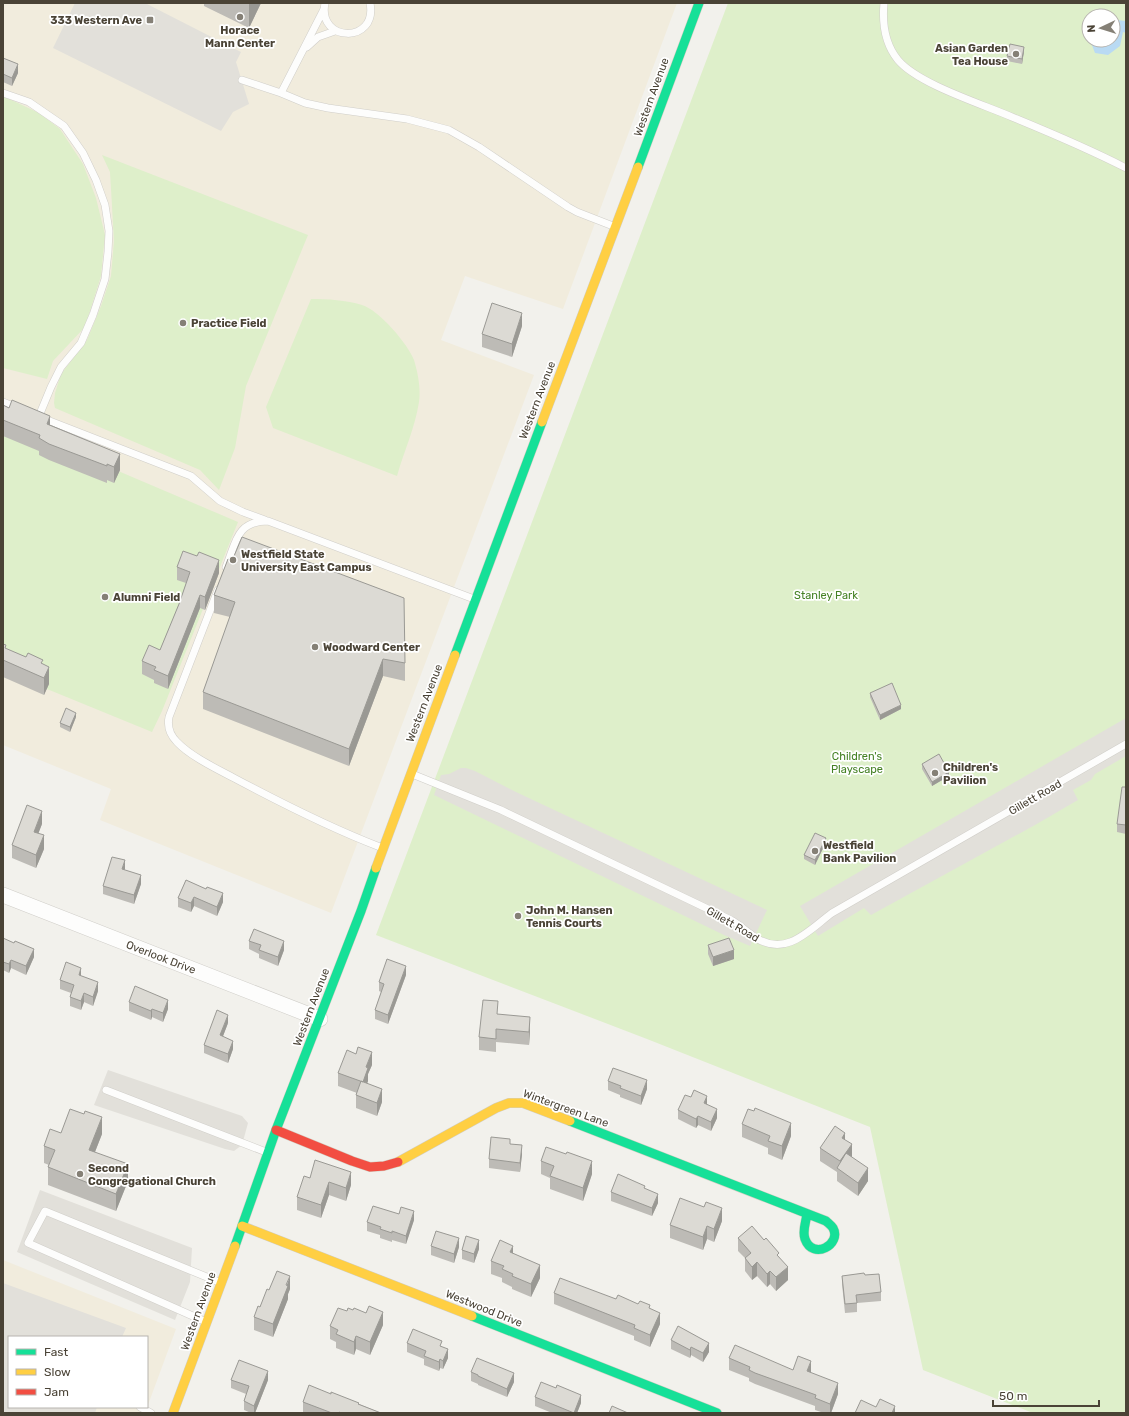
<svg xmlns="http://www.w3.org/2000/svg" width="1129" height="1416" viewBox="0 0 1129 1416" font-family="Rubik,sans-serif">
<rect width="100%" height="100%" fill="#f2f1ec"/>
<path fill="#f1ecdd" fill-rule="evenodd" d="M3,3H677L563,309L465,276L441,340L534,375L331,913L100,820L111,789L3,745Z
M3,1260L176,1329L145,1413H3ZM9,1337H147V1407H9Z"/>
<path fill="#deefca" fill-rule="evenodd" d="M728,3H1126V1413H1033L923,1370L870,1127L647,1039L376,935ZM1089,16H1113V40H1089Z
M3,96L39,113L60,129L83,164L96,198L105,235L101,276L85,327L53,361L47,379L3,368Z
M102,155L308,235L246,386L235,448L219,490L200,470L55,408L54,403L55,393L61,374L87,340L101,306L111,276L114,241L110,172Z
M311,299C328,299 346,300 362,305C379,310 408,344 414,360C418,373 421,389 419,402C415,428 404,451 397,476L273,428L266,407Z
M3,422L238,522L162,711L152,732L3,671Z"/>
<path fill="#e2e0da" d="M75,3H145L241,52L236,62L249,104L233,112L221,131L53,48Z
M1126,718V756L1095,774L1091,780L1073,790L1078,800L1035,825L871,915L864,908L818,936L800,906Z
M461,768H466L475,771L516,792L767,910L750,946L724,935L434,795L441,775L449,774Z
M108,1070L242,1116L248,1123L242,1145L234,1151L225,1149L94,1105Z
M40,1190L192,1248L190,1282L175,1320L17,1252Z
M3,1283L126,1328L122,1337H9V1407H97L95,1413H3Z"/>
<path fill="#b9daf3" d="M1117,20L1126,21V33L1123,32L1120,46L1108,55L1095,53L1090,40H1113V22Z"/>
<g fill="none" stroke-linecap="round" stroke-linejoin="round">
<g stroke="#d0cec9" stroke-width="8">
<path id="lane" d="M325,3C317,43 378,44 370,3
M884,3C882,24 885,44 898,60C918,84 982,104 1012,117C1051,133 1089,149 1126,168
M307,47L318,37L335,31
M242,80L281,93L305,103L328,108L407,119L449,130L479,147L568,207L577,212L613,226
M3,93L29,102L64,126L83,153L96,180L105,205L109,231L108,252L105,279L93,315L81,343L61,367L51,387L39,416
M281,93L324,9
M3,402L18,408
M42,418L191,476L220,501L243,512L265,520
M226,567C236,543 236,521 268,521L474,599
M218,590L169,717C167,727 170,735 177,742C190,756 217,769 234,778C281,803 330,828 380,847
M412,774L501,810L731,920C740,925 747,932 756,938C787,957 809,930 832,913L1126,744
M106,1090L266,1152
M204,1321L28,1243L45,1211L219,1282
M140,1407L151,1413"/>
</g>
<g stroke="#d0cec9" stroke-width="16">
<path id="street" d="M3,895L320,1019"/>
</g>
<g stroke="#d2cec2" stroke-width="10">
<path id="fast" d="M638,167L699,3
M455,655L542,422
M570,1121L826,1221C828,1223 831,1225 833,1228C842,1244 813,1261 805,1239C802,1231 806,1222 807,1214
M235,1246L276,1130L361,911L376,868
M472,1316L717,1413"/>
</g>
<g stroke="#d2cec2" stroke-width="10">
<path id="slow" d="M542,422L638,167
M376,868L455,655
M398,1162L496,1108L509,1103H523L570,1121
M242,1226L472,1316
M173,1413L235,1246"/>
</g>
<g stroke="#d2cec2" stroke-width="10">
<path id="jam" d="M276,1130L352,1161L370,1167L384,1166L398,1162"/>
</g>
<use href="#lane" stroke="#fdfdfc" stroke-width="7"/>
<use href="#street" stroke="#fdfdfc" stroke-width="15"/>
<use href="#fast" stroke="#16e098" stroke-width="9"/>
<use href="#slow" stroke="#ffcf43" stroke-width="9"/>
<use href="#jam" stroke="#f24e42" stroke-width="9"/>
</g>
<path fill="#bdbbb6" d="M204,3H261L249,28L204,6Z
M1024,51L1022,64L1007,61V56Z
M3,58L18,73L12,86L3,82Z
M522,326L512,357L482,347V334Z
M3,405L120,454V470L114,483L107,480V483L49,460L39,455V451L3,436Z
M228,559L405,663V681L383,676L349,766L203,709V692L230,617L214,613V595Z
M177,567L219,573L205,610L200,608L168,689L154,683V680L142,674V661L160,650L179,604L186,583L177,580Z
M3,644L6,649L43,664L49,684L44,695L3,677Z
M870,693L901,709L880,720L870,697Z
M76,717L70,732L60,727V723Z
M922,764L949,776L932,786L922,769Z
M1126,787V834L1117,832V824Z
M42,824L38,833L44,849L36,868L12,858V845Z
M826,842L815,865L804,859V855Z
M124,870L141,884L134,904L103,894V886Z
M186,880L223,902L217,916L194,906L191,912L178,907V898Z
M3,938L34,957L26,975L11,968L9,973L3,970Z
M249,941L284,950L278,966L259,958V954L249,949Z
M708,945L734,959L713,966L708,954Z
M406,975L388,1024L375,1019V1010L381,992L379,991V982Z
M81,976L98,991L93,1006L84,1002L81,1010L70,1006V997L71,993L60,989V980Z
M129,1002L168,1009L163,1022L152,1017L151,1020L129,1011Z
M498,1014L530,1030L529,1045L496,1042V1052L479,1050V1037Z
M228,1023L223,1036L233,1049L228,1063L204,1053V1045Z
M372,1065L368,1074V1081L367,1083L382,1102L377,1116L356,1108V1095L357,1093L338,1086V1073Z
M608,1081L647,1089L641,1105L620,1097V1095L608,1090Z
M707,1104V1105L717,1118L711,1131L698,1125L696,1128L678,1119V1110Z
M742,1124L791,1136L782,1160L768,1154V1148L742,1137Z
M61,1133L102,1134L95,1152L128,1181L116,1211L48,1185V1167L49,1165L44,1163V1146Z
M845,1140L852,1157L868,1181L858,1196L837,1181V1172L820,1161V1148Z
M522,1154L520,1172L489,1168V1159Z
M566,1154L592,1174L583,1201L550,1189V1178L541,1174V1161Z
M310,1178L351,1185L346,1201L329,1195L321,1218L297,1210V1197Z
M645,1189L658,1203L652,1216L611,1201V1192Z
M414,1220L406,1244L392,1240V1242L380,1238V1235L367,1231V1222Z
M722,1221L714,1242L707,1239L703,1250L670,1238V1225Z
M738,1238L779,1257L788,1280L776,1291L770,1284L767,1287L757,1276L752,1280L745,1271V1258L738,1251Z
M431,1246L459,1247L454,1263L431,1255Z
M479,1249L474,1263L462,1259V1250Z
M513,1254L540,1278L531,1297L512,1289V1287L502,1282V1278L491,1274V1261Z
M865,1275L881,1292V1301L857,1303V1312L845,1313L842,1284V1276Z
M290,1289L288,1294V1299L273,1337L254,1330V1317L269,1290Z
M554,1293L616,1299L650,1309L660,1324L650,1347L634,1340V1336L554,1304Z
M383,1325L370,1355L356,1349L354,1355L336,1348V1342L330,1339V1326Z
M671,1340L709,1352L703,1362L691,1355L690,1358L671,1349Z
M407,1343L442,1347L448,1358L443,1369L440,1368L439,1371L424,1365V1359L407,1352Z
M729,1358L793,1370L811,1372V1373L838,1394L831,1413H824L815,1410V1406L755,1384L749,1381V1378L729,1370Z
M471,1372L514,1382L507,1397L478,1385V1384L471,1381Z
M231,1380H268L255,1413H251L244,1410V1401L246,1394L231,1388Z
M535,1397L581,1403L577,1413H552L535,1406Z
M303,1402L359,1404L381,1413H303Z"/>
<path fill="#9a9994" d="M249,3H261L249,28Z
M1024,47V51L1022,64V59Z
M18,64V73L12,86V78Z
M522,313V326L512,357V344Z
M50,416V432L47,424Z
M120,454V470L114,483V467Z
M219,560V573L205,610V597Z
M200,595V608L168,689V676Z
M383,659V676L349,766V749Z
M49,667V684L44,695V678Z
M901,705V709L880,720V715Z
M76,713V717L70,732V727Z
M949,772V776L932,786V782Z
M42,811V824L34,845V832Z
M44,835V849L36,868V855Z
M826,838V842L815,865V860Z
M125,860V869L122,878V869Z
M141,875V884L134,904V895Z
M223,893V902L217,916V907Z
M194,897V906L191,912V903Z
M284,941V950L278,966V957Z
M34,949V957L26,975V966Z
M734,950V959L713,966V957Z
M11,960V968L9,973V964Z
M406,966V975L388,1024V1015Z
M81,968V976L79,975Z
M98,982V991L93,1006V997Z
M84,993V1002L81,1010V1001Z
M168,1000V1009L163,1022V1013Z
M152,1009V1017L151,1020V1011Z
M228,1015V1023L220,1044V1035Z
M530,1017V1030L529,1045V1032Z
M233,1041V1049L228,1063V1054Z
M372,1052V1065L368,1074V1081L363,1095V1082L366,1067Z
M647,1080V1089L641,1105V1096Z
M382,1089V1102L377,1116V1103Z
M707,1096V1104L704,1112V1103Z
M717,1109V1118L711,1131V1122Z
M698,1116V1125L696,1128V1119Z
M102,1117V1134L89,1167V1150Z
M791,1123V1136L782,1160V1146Z
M845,1133V1146L842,1138Z
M852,1144V1157L840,1170V1161Z
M522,1145V1154L520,1172V1163Z
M592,1161V1174L583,1201V1188Z
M128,1164V1181L116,1211V1194Z
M868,1168V1181L858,1196V1183Z
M351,1172V1185L346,1201V1188Z
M329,1182V1195L321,1218V1205Z
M658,1194V1203L652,1216V1208Z
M722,1208V1221L714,1242V1229Z
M414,1211V1220L406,1244V1236Z
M707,1226V1239L703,1250V1237Z
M459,1238V1247L454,1263V1254Z
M479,1240V1249L474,1263V1254Z
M513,1246V1259L510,1252Z
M757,1262V1276L752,1280V1267Z
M540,1265V1278L531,1297V1284Z
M788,1267V1280L776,1291V1277Z
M770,1271V1284L767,1287V1274Z
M290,1276V1289L288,1294V1299L273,1337V1324Z
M383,1312V1325L370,1355V1342Z
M660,1313V1324L650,1347V1335Z
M356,1336V1349L354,1355V1342Z
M709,1343V1352L703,1362V1353Z
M691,1347V1355L690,1358V1350Z
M448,1349V1358L443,1369V1361Z
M440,1359V1368L439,1371V1362Z
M811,1361V1372L807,1383V1371Z
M268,1371V1380L255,1413H254V1406Z
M514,1373V1382L507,1397V1389Z
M838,1383V1394L831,1413H830V1404Z
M581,1395V1403L577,1413H574Z
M895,1406V1413H892Z"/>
<path fill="#dcdad4" stroke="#9a9994" d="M1010,44L1024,47L1022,59L1007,56Z
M3,58L18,64L12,78L3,74Z
M492,303L522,313L512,344L482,334Z
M12,400L50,416L47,424L120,454L114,467L107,464V466L49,444L39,438L40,435L3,420V405L9,408Z
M242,537L404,598L405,663L383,659L349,749L203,692L235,602L214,595L228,559L232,561Z
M183,551L197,556L199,552L219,560L205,597L200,595L168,676L154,670L156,667L142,661L149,645L160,650L179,604L190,572L177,567Z
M3,644L6,645L5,648L26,657L28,653L43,660L41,663L49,667L44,678L3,660Z
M892,683L901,705L880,715L870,693Z
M66,708L76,713L70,727L60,723Z
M939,754L949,772L932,782L922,764Z
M1122,787H1126V825L1117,824Z
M27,805L42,811L34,832L44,835L36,855L12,845Z
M815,833L826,838L815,860L804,855Z
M112,857L125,860L122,869L141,875L134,895L103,886Z
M186,880L206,889L207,887L223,893L217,907L194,897L191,903L178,898Z
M254,929L284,941L278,957L259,950L261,945L249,941Z
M3,938L14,943L15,941L34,949L26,966L11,960L9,964L3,962Z
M729,938L734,950L713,957L708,945Z
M387,959L406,966L388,1015L375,1010L384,984L379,982Z
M66,962L81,968L79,975L98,982L93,997L84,993L81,1001L70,997L74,985L60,980Z
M135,986L168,1000L163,1013L152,1009L151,1011L129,1002Z
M483,1000L498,1001L497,1014L530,1017L529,1032L496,1029V1039L479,1037Z
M217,1010L228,1015L220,1035L233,1041L228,1054L204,1045Z
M358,1047L372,1052L366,1067L368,1068L363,1082L338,1073L347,1050L356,1054Z
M613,1068L647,1080L641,1096L620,1088L621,1086L608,1081Z
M361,1081L382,1089L377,1103L356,1095Z
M694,1090L707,1096L704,1103L717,1109L711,1122L698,1116L696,1119L678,1110L685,1095L691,1097Z
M755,1108L791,1123L782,1146L768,1141L770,1136L742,1124L748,1109L754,1111Z
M70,1109L84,1114L85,1111L102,1117L89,1150L128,1164L116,1194L48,1167L55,1150L44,1146L50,1129L61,1133Z
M835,1126L845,1133L842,1138L852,1144L840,1161L820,1148Z
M491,1137L510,1139V1144L522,1145L520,1163L489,1159Z
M546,1147L566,1154L567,1152L592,1161L583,1188L550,1176L554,1166L541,1161Z
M846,1153L868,1168L858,1183L837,1168Z
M315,1160L351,1172L346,1188L329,1182L321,1205L297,1197L304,1176L310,1178Z
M618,1174L645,1186L644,1188L658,1194L652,1208L611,1192Z
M680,1198L704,1207L706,1202L722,1208L714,1229L707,1226L703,1237L670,1225Z
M373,1206L399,1214L401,1207L414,1211L406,1236L392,1231V1233L380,1229L381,1227L367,1222Z
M752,1226L764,1240L766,1238L779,1253L777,1255L788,1267L776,1277L770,1271L767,1274L757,1262L752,1267L745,1258L751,1253L738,1238Z
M436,1231L459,1238L454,1254L431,1246Z
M466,1236L479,1240L474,1254L462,1250Z
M500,1240L513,1246L510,1252L540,1265L531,1284L512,1276L513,1274L502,1269L504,1266L491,1261Z
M277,1271L290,1276L286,1285L288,1286L273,1324L254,1317L258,1306L260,1307L267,1289L269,1290Z
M864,1273L865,1275L879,1274L881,1292L856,1295L857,1303L845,1304L842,1276Z
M560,1278L616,1299L618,1295L638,1304L640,1301L650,1305L649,1308L660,1313L650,1335L634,1328L635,1325L554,1293Z
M369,1306L383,1312L370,1342L356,1336L354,1342L336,1334L338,1330L330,1326L338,1308L347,1311L348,1308L353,1310L354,1308L366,1313Z
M678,1326L709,1343L703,1353L691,1347L690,1350L671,1340Z
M413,1329L442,1341L440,1346L448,1349L443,1361L440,1359L439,1362L424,1356L426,1351L407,1343Z
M735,1345L793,1370L798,1356L811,1361L807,1371L838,1383L830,1404L815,1398L816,1395L755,1373L749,1370L750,1367L729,1358Z
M477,1358L514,1373L507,1389L478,1376V1375L471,1372Z
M239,1360L268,1371L254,1406L244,1401L249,1386L231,1380Z
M541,1382L556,1388L557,1385L581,1395L574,1413L535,1397Z
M309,1385L331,1394V1392L359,1403L358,1404L381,1413H341L339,1412V1413H332L303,1402Z
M880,1399L895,1406L892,1413H855L861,1400L876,1407Z
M612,1406L628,1413H609Z"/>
<g fill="#858076" stroke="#fff" stroke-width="1.5">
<circle cx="240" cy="17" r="4"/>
<rect x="146" y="16" width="8" height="8" rx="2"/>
<circle cx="1016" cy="54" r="4"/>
<circle cx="183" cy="323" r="4"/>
<circle cx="233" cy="560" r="4"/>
<circle cx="105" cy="597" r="4"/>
<circle cx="315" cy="647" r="4"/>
<circle cx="935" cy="773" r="4"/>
<circle cx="815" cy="851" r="4"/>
<circle cx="518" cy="916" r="4"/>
<circle cx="80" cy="1174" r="4"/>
</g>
<g text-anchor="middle" stroke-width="3.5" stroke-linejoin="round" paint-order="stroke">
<g font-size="11" font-weight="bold" fill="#4a4336" stroke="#fff" text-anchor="start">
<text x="142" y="24" text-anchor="end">333 Western Ave</text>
<text x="240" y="34" text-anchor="middle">Horace<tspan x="240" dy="13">Mann Center</tspan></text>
<text x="1008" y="52" text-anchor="end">Asian Garden<tspan x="1008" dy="13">Tea House</tspan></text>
<text x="191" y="327">Practice Field</text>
<text x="241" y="558">Westfield State<tspan x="241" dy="13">University East Campus</tspan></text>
<text x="113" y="601">Alumni Field</text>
<text x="323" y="651">Woodward Center</text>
<text x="943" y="771">Children's<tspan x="943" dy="13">Pavilion</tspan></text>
<text x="823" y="849">Westfield<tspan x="823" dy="13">Bank Pavilion</tspan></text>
<text x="526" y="914">John M. Hansen<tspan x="526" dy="13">Tennis Courts</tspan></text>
<text x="88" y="1172">Second<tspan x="88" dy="13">Congregational Church</tspan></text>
</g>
<g font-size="11" fill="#4a4336" stroke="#fff">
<text transform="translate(651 97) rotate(-70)" y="4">Western Avenue</text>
<text transform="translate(537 400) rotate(-69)" y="4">Western Avenue</text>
<text transform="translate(424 703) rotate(-69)" y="4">Western Avenue</text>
<text transform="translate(1035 797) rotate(-30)" y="4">Gillett Road</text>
<text transform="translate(733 924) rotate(30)" y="4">Gillett Road</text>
<text transform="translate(161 957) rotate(21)" y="4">Overlook Drive</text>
<text transform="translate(311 1007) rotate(-69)" y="4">Western Avenue</text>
<text transform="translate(566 1108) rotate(20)" y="4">Wintergreen Lane</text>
<text transform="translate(484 1308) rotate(22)" y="4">Westwood Drive</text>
<text transform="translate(198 1311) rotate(-70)" y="4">Western Avenue</text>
</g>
<g font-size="11" fill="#448124" stroke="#fff">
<text x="826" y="599">Stanley Park</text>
<text x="857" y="760">Children's<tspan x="857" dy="13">Playscape</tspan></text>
</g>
</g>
<rect width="1129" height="1416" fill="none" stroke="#4a4336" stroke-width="8"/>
<rect x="8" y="1336" width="140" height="72" fill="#ffffff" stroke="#b7b4af"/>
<rect x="16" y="1349" width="20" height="6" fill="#16e098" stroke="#b7b4af"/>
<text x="44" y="1356" font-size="12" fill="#4a4336">Fast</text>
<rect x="16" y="1369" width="20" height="6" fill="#ffcf43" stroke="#b7b4af"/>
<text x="44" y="1376" font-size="12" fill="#4a4336">Slow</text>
<rect x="16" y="1389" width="20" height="6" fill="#f24e42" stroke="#b7b4af"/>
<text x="44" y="1396" font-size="12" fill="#4a4336">Jam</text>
<g transform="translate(1101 28) rotate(266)"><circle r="19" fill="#ffffff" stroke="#b7b4af"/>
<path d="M0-3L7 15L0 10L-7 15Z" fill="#858076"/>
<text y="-6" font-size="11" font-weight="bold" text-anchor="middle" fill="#4a4336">N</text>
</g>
<path d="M993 1400v6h106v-6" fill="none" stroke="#4a4336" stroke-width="2"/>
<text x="999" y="1400" font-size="12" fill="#4a4336" stroke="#ffffff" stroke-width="3" paint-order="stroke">50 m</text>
</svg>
